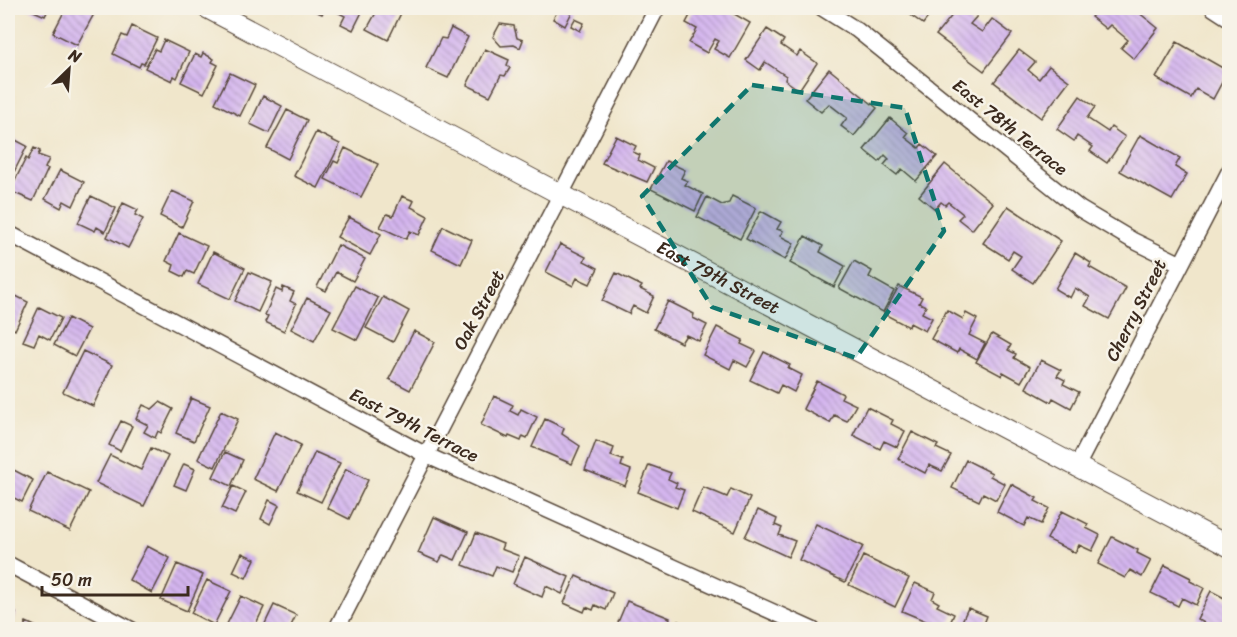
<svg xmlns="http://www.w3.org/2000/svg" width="1237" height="637" viewBox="0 0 1237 637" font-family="Sriracha,sans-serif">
<defs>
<pattern id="building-back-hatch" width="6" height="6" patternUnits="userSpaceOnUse" patternTransform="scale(1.5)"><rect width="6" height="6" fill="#d4b5ef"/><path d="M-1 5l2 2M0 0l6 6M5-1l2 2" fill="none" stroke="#ad93c1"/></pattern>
</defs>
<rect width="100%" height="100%" fill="#f7f3e8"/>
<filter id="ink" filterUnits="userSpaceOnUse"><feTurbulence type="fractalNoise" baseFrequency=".0167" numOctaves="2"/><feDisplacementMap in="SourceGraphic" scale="12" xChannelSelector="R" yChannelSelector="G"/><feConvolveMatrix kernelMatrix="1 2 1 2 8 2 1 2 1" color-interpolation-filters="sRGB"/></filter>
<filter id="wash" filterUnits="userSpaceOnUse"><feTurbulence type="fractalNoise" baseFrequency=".008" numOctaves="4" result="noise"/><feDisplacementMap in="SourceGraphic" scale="24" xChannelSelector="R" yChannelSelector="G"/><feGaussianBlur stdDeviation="1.35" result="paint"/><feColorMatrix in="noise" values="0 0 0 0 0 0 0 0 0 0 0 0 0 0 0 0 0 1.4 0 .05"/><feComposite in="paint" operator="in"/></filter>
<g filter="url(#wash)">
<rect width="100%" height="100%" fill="#f0e6cb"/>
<g id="blocks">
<path fill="url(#building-back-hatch)" d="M27,8H49L45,16Z
M66,8H86L95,12L77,45L53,33Z
M308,8H325L322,14Z
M339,8H364L353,30L341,24L345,16L337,12Z
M381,8H396L402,11L388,40L367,29L377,11L379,12Z
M559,8H574L565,26L553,19Z
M694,8H724L750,23L730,58L714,49L719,41L715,39L707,53L689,43L697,29L686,23Z
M901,8H935L923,24Z
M958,8H966L977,16L970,24L982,32L992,19L1012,34L984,71L936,35Z
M1099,8H1133L1158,28L1134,59L1121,48L1128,40L1110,25L1106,29L1091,17Z
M575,19L584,23L580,31L571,26Z
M500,24L514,26L517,38L523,40L520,48L514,45L501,46L493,37Z
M132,26L157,38L144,64L141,63L139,67L113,54L122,35L127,37Z
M451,28L468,37L448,78L426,68L441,38L446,39Z
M767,29L784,40L781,45L797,56L800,51L817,63L799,90L785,80L786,76L765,62L760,70L746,60Z
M164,40L189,52L177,78L174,76L172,81L145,68L155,49L159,51Z
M1177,42L1228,71L1213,99L1196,89L1191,98L1156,78Z
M485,49L509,60L507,65L510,68L505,76L501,75L490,96L467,85Z
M1019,50L1035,62L1028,70L1039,79L1049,66L1069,81L1041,118L994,82Z
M203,53L214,59L212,62L218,65L204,93L181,82L195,54L201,57Z
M829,69L877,108L854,136L841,126L847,118L829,104L821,112L805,99Z
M230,73L255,85L240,116L215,103Z
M263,96L282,106L269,133L250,124Z
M1080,96L1095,107L1087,118L1108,132L1111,127L1125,137L1107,163L1090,151L1093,147L1077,136L1074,141L1057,129Z
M287,110L307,120L288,159L267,148Z
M890,118L908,133L905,137L919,148L922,144L937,156L916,181L902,169L897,175L884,165L889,159L885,155L879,162L864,150Z
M316,132L340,144L318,188L294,176Z
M1140,135L1180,158L1175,167L1187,174L1172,200L1120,171Z
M8,136L27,146L11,178L8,176Z
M616,136L636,146L633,152L640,155L638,160L654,168L647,182L602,163Z
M34,148L40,151L38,155L49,159L45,168L48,169L33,201L10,191L26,158L28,160Z
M345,148L378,164L361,197L325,179L334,161L338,163Z
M666,161L685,170L681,178L688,181L685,185L703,194L695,211L651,189Z
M945,164L993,203L972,230L958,219L963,214L948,202L945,205L941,202L935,209L919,196Z
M60,170L84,182L73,206L64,201L61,208L45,199Z
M172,191L194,201L182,227L160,216Z
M91,196L116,208L105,232L97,227L95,231L78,223Z
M402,196L414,201L411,207L428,216L419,235L410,231L406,239L380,227L387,214L393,216Z
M732,196L756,208L740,239L697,217L707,197L722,205L729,203Z
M123,203L138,210L135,215L143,219L128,248L107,237Z
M1008,206L1061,241L1033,283L1012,269L1021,256L1013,251L1008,259L983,243Z
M761,211L781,222L777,229L783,231L780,236L794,243L785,260L746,239Z
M349,217L381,234L370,255L337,237Z
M443,226L472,240L461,264L432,250Z
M179,233L207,246L194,274L187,271L184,277L172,271L174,265L166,261Z
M805,236L823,246L820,252L845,266L834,287L790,263Z
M560,244L586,257L584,261L598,268L590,284L577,278L573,286L546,272Z
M338,245L365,259L353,281L336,272L326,291L317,287Z
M213,252L245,268L230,299L198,284Z
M1075,253L1091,263L1089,267L1126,288L1109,319L1085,306L1090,297L1075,288L1070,298L1055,289Z
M854,261L872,271L869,277L894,291L883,312L839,288Z
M249,272L272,282L258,312L235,301Z
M616,273L642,286L640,289L654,296L646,313L633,306L629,314L602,301Z
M355,286L378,298L357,340L333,328Z
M899,286L922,297L919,303L926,306L922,313L932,318L925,331L910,323L909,327L884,314Z
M283,287L294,292L290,301L296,304L284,331L265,322L268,316L265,315L276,289L282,292Z
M8,292L28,302L15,330L8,326Z
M383,297L409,311L393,342L366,328Z
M307,298L331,310L314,341L291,329Z
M668,301L694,314L693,318L707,325L699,341L686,335L681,343L654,329Z
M39,307L61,318L50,340L39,334L34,345L23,341Z
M947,310L963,319L966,313L977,319L969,335L985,343L977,359L959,349L957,353L931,339Z
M68,318L89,329L75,356L54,345Z
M717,327L743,340L741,344L756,351L747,367L734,360L730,369L703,355Z
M414,331L435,342L410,390L389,379Z
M992,334L1011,345L1008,350L1016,354L1014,358L1030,367L1021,382L1003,372L1002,376L976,362Z
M83,351L112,365L93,406L63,392Z
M764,352L790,365L788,368L802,375L794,392L781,385L777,393L750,380Z
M1041,360L1061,370L1057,376L1065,380L1063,384L1079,392L1071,408L1053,398L1051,402L1026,388Z
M817,381L843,394L841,398L856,405L847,421L834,415L830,423L803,409Z
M494,396L513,405L510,411L518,415L521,409L537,417L527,438L523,436L521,441L509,436L508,438L481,425Z
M191,398L210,406L194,441L176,433Z
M160,402L173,409L161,433L158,431L155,438L144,432L148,425L136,419L143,405L152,409Z
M867,407L893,420L891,424L905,431L897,447L884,441L880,449L853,435Z
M221,411L238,419L215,467L198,459Z
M545,419L564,428L562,434L580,446L572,464L532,447Z
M121,421L132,426L120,451L109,445Z
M275,432L301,445L278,491L253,479Z
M912,432L938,445L936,448L951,455L942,471L929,465L925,473L898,459Z
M596,441L614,448L611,456L623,460L621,466L631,470L625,486L585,470Z
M151,448L168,456L144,506L96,483L110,455L141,470Z
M225,452L243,460L231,486L213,477Z
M315,452L340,463L321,502L297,491Z
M966,460L992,473L990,476L1005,484L996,500L983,493L979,501L952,488Z
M184,464L195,469L186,490L174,485Z
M649,465L671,473L668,479L677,483L675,487L684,490L677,508L638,492Z
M8,467L33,480L22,502L8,495Z
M346,469L368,480L349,519L327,508Z
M47,472L89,492L70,531L28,511Z
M1011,484L1037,498L1035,501L1049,508L1041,524L1028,518L1024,526L997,512Z
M233,486L246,492L235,514L222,508Z
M703,487L727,497L731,489L750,498L735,532L692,512Z
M269,500L279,505L270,524L261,519Z
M758,510L777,519L775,525L782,528L779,535L795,541L788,557L745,537Z
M1062,511L1088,524L1086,528L1100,535L1092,551L1079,545L1075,553L1047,539Z
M434,517L468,532L455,560L443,555L439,562L418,553Z
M816,524L863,546L845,582L799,560Z
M476,533L503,544L501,549L519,556L512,572L496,566L492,576L463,565Z
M1112,537L1138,550L1137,553L1151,560L1142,577L1130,570L1125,578L1098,564Z
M147,546L170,558L152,593L129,580Z
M242,553L255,559L246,578L233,572Z
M863,556L909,578L895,607L849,585Z
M525,557L569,577L562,594L546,586L542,597L513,584Z
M177,564L203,575L187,611L161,600Z
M1165,565L1191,578L1190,581L1204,588L1196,605L1182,598L1178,606L1151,593Z
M576,576L613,593L606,610L595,605L593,610L586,607L584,612L564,603Z
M207,580L231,591L214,625L191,613Z
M915,583L935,592L932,599L939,603L937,606L954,614L947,630L902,611Z
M1211,591L1230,601V626L1226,630H1217L1197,619Z
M241,596L264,607L253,630H224Z
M627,601L670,618L666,630L616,627Z
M274,605L296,615L289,630H262Z
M968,608L987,616L984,624L996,630H958Z
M8,609L16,613L8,630Z
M679,621L698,630H675Z
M26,622L43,630H23Z"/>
</g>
</g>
<g filter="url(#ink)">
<use href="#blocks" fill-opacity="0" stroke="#564638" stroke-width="1.5"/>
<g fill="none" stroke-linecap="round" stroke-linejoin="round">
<g stroke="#564638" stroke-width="18">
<path id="minor" d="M822,8L857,30L1080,209L1132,240L1181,264
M1213,8L1230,19
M8,233L426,455L813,630
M1076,468L1230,170
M8,564L132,630
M336,630L657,8"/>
</g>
<g stroke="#564638" stroke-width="22">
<g id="tertiary">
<path id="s1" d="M207,8L1230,547"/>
</g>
</g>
<use href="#minor" stroke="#fff" stroke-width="15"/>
<use href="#tertiary" stroke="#fff" stroke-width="20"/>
</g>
</g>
<path fill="#0f766e" fill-opacity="0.2" stroke="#0f766e" stroke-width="4.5" stroke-dasharray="12 8" stroke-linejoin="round" d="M752,85L905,108L944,231L856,358L712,307L642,196Z"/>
<g text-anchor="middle" stroke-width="5" stroke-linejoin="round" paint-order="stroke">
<g font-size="18" fill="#3b2a1e" stroke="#f7f3e8">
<text transform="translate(1010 127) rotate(39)" y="6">East 78th Terrace</text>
<text dy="6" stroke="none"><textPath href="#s1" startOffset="578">East 79th Street</textPath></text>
<text transform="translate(479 310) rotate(-62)" y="6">Oak Street</text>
<text transform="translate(1136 310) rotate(-63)" y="6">Cherry Street</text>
<text transform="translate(414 425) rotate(27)" y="6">East 79th Terrace</text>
</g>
</g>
<rect width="1237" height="637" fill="none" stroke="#f7f3e8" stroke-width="30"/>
<g transform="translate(69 69) rotate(25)" stroke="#f7f3e8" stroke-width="4.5" paint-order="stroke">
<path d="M0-4.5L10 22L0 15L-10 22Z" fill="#3b2a1e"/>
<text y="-9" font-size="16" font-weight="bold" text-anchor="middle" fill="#3b2a1e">N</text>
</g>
<path d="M42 586v9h146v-9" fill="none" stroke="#3b2a1e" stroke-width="3"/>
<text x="51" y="586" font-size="18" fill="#3b2a1e" stroke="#f7f3e8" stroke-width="4.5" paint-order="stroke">50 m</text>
</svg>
